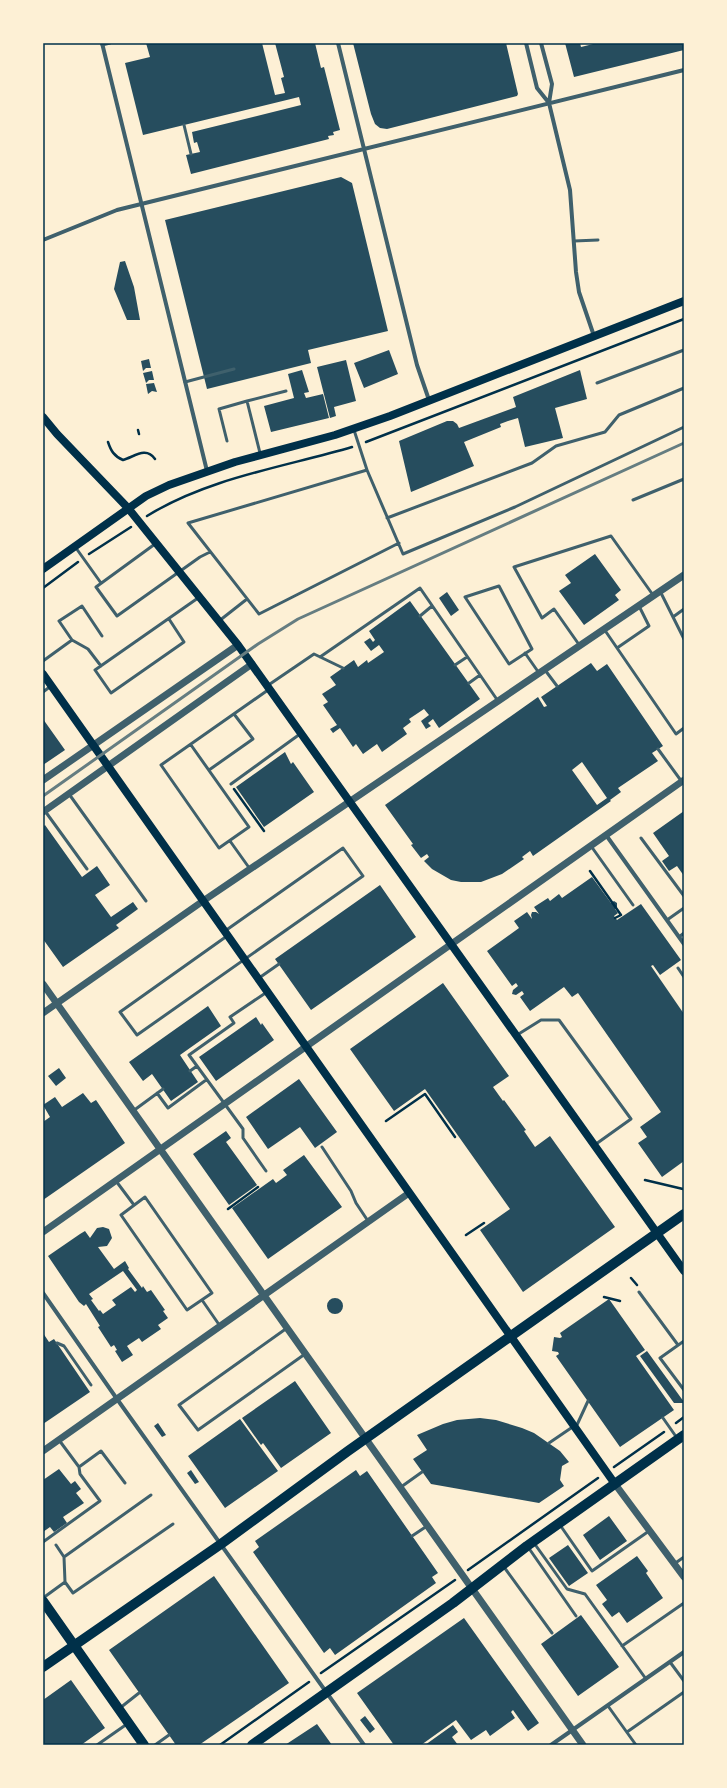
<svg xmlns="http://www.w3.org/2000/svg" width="727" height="1788" viewBox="0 0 727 1788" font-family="'Public Sans',sans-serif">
<rect width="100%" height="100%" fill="#fdf0d5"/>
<path fill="#264d5e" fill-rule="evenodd" d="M146,43H262L275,95L285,93L281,78L284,77L275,43H315L321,68L324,67L340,130L333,132L334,135L328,136L329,139L191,174L186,155L200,152L197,142L194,143L192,132L301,105L299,97L143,135L125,63L150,57Z
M353,43H506L518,94L517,96L387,129L380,128L375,124L371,114Z
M565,43H580L581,47L597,43H684V50L574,77Z
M341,177L352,183L388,331L308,350L311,363L207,389L165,220Z
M125,261L134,287L140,320H127L114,289L120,262Z
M389,350L398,374L364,388L354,363Z
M149,359L151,368H146L143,371L141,361Z
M346,360L356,401L334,407L336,416L330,418L317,367Z
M302,370L309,392L304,393L306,398L323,394L329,418L271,432L264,406L294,398L288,374Z
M580,370L587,399L555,408L563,438L525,447L518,418L508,421L500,424L501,427L464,442L474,466L411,492L399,441L447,421H453L457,424L459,428L516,407L513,397Z
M152,371L154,380H149L146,383L143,373Z
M154,383L157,392L152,391L148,394L146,384Z
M595,554L621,590L615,595L619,600L584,625L559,591L571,583L565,575Z
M447,592L459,610L451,616L439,598Z
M410,601L480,699L439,728L433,719L428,723L431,726L426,729L421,721L429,715L424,709L409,719L411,722L403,728L407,734L382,752L377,744L363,754L356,744L353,747L340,728L333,733L330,729L337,725L323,705L328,702L322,694L336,685L330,677L354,660L358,667L367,660L368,663L384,652L379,645L371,651L364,642L370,638L373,642L375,640L369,631Z
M591,663L597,671L607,664L663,746L652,753L658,761L618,788L621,792L610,800L611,801L533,856L530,851L522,857L524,859L502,874L481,882H461L451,880L432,869L424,861L429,857L427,854L421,858L411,845L413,844L385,805L538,697L544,707L547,706L541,697ZM582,762L607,798L597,805L572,770Z
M43,719L65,750L43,765Z
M285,752L291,764L293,762L314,792L264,827L236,787Z
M684,811V876L677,866L669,871L662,861L669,856L653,833Z
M45,825L82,877L97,866L110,885L95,895L111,917L133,902L138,909L116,925L119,928L63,967L43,939V827Z
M592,877L611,903L614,901L617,903V907L615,909L618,913L614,916L617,920L641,904L681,960L660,975L653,965L651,966L684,1014V1161L662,1177L638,1143L647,1137L640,1127L661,1112L578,993L572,997L564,987L530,1011L520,997L524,994L522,991L516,995L512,994L513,990L518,986L516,983L512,986L487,951L519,928L514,921L527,912L532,919L531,915L532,912H536L539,914L534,907L548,898L550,901L559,894L562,898Z
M380,885L416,937L311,1010L275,959Z
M443,983L509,1076L493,1087L503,1101L504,1100L526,1130L524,1131L535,1147L550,1136L615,1227L523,1292L480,1230L510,1209L425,1089L394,1111L350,1049Z
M208,1006L221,1026L180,1055L198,1082L171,1101L152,1074L143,1081L129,1062Z
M256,1017L261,1025L262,1023L274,1040L216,1081L199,1057Z
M59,1068L66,1078L56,1086L48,1076Z
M299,1079L337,1132L315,1148L300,1127L268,1149L246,1117Z
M83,1093L91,1103L96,1100L125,1143L43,1200V1122L50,1117L43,1105L55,1097L62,1107Z
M226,1131L231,1138L226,1142L257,1185L229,1205L193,1154Z
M304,1155L342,1207L268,1259L232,1208L273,1179L276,1183L287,1175L283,1170Z
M103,1227L109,1229L112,1238L107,1246L98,1247L114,1269L125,1261L129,1268L128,1269L142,1288L143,1286L147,1292L151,1290L165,1310L163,1311L168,1318L158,1325L161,1329L142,1342L139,1338L127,1346L133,1355L122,1362L115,1351L117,1350L114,1345L111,1347L98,1327L100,1326L86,1304L84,1306L79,1302L48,1256L80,1234L85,1231L90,1238L97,1228ZM123,1271L137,1290L135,1292L131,1287L112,1300L116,1305L103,1314L100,1310L99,1311L91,1300L93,1299L89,1294Z
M327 1306a8 8 0 1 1 16 0a8 8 0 1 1-16 0Z
M609,1299L645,1350L636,1356L674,1410L620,1447L556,1356L559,1354L558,1352L552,1351L554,1337L560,1338L562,1337L560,1333Z
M43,1333L49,1342L54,1339L90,1392L43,1424Z
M647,1351L684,1402V1403H674L640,1356Z
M295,1381L331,1433L281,1468L263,1443L261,1445L242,1418Z
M480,1418L496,1420L522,1428L534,1433L560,1451L569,1462L562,1466L560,1480L564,1486L539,1503L431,1484L413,1459L427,1450L417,1435L443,1424L457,1420Z
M240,1419L278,1471L225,1508L188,1456Z
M158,1423L166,1435L162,1437L154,1426Z
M59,1469L71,1484L75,1481L81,1489L76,1493L84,1503L63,1517L67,1523L54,1532L50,1527L43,1532V1480Z
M191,1470L199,1482L195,1484L187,1473Z
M356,1470L360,1476L367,1471L438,1573L432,1577L436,1583L335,1655L330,1648L324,1653L253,1552L259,1547L255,1541Z
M609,1516L627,1541L600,1560L583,1535Z
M568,1545L588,1573L569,1586L549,1558Z
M637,1556L648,1571L646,1573L663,1598L627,1623L619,1612L612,1617L602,1604L607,1600L596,1585Z
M214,1576L289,1683L199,1745H176L109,1650Z
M581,1615L619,1667L578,1696L541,1644Z
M464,1618L539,1723L528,1731L513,1710L511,1712L515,1718L490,1736L486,1730L471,1740L456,1720L421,1745H394L357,1693Z
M71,1680L105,1728L81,1745H44L43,1743V1700Z
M365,1716L375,1729L370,1733L360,1720Z
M317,1724L332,1745H285Z
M453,1725L458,1732L452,1737L458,1745H425Z"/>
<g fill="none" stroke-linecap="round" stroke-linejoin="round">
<path stroke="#003049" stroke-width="2.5" d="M138,430L139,434
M108,442C111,451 114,456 123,460C134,457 146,446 155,459
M366,442L684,319
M147,516C208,478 284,467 352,447
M89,554L131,527
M43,588L78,562
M234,789L264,831
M590,871L621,915L615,918
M386,1121L425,1094L455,1137
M645,1180L683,1189
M228,1209L258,1187
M466,1235L484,1223
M631,1278L637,1285
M604,1297L620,1301
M676,1423L684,1417
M614,1467L664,1432
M468,1570L598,1478
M321,1673L455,1580
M220,1745L309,1682"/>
<path stroke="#3f606c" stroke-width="3" d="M102,45L110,43
M184,125L191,154
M574,241L598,240
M185,382L234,369
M597,383L684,350
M354,430L367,470L403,554L515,507L684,427
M227,441L219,409L247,401
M260,453L247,401L286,391
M367,470L188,523L259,614L399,543
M633,500L684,479
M387,518L532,463L556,446L605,432L619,415L684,388
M155,544L96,587L117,616L200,557L210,552
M76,548L101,583
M499,586L532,649L509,664L465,597Z
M660,591L684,639
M420,616L432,606
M673,617L684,609
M169,619L184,642L111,693L95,670L198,598
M219,621L247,599
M604,629L676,734L684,728
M580,646L554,609L542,618L514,567L611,536L653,595
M617,648L649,626L639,606
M525,653L539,673
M320,657L420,588L498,701
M43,661L72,640
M455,665L467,657
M101,666L88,649L72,640L59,621L82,606L102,636
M545,670L557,686
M469,683L480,675
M267,686L314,654L343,668
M43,692L51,686
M191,745L249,827L219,848L161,765L268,690
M658,749L682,782
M209,770L253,739L234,714
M231,784L300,734
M69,794L146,901
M45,811L87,869
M641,838L684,896
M230,841L250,869
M591,846L633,905
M667,920L684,908
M225,931L343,848L363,876L137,1035L120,1012L227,936
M679,937L684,933
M678,968L684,977
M259,978L279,964
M517,1035L541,1020H559L631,1119L596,1144
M190,1071L197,1066
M157,1093L168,1108L206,1080
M133,1111L163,1089
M322,1147L351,1191L356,1203L368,1221
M266,1171L243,1138V1129L189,1055L234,1023L230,1017L267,992
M116,1181L134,1205
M145,1197L212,1293L187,1310L121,1215Z
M639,1292L678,1345
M202,1300L220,1326
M287,1328L179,1405L198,1430L305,1354
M684,1341L660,1358L684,1390
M57,1343L64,1346L91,1385
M663,1418L677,1438
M576,1427L588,1401
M59,1440L79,1467L101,1451L125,1483
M549,1443L574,1426
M401,1487L422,1472
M560,1525L592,1571L649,1531
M412,1536L427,1526
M43,1542L100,1501L80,1474L79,1467
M534,1543L567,1589L585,1594L646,1679
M56,1545L64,1557
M528,1547L576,1616
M674,1564L684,1557
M504,1567L552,1633
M65,1582L73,1593L173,1524
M43,1598L65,1582L64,1557L151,1495
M622,1646L684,1603
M670,1662L684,1681
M608,1706L636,1745
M120,1708L139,1693
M627,1732L684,1692
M97,1745L127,1724
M155,1745L169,1735"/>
<path stroke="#3f606c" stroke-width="4" d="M102,43L207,471
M338,43L417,365L429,400
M526,43L537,88L549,103
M541,43L552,84L549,103L570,190L576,272L579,292L594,336
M43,240L117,210L684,70
M606,835L684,944
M43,1293L117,1399L364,1745
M551,1745L684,1652"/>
<path stroke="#3f606c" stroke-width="7" d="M43,780L238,645
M43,812L252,664
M43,984L583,1745
M43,1013L203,901L684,575
M43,1232L684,780
M43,1451L409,1193
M615,1484L684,1577"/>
<path stroke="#003049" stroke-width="8" d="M43,417L57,434L128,508L238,645L684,1271
M43,569L146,496L169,485L235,462L335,435L390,416L684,301
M43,674L615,1484"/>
<path stroke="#003049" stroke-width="10" d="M43,1601L144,1745
M43,1667L221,1544L348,1451L684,1214
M252,1745L453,1603L527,1546L684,1435"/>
<path stroke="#657d81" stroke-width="3" d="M43,796L258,644L298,619L684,443"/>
</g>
<rect width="727" height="1788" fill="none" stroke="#fdf0d5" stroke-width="88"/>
<rect x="44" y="44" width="639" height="1700" fill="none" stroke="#003049" stroke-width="1.5"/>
</svg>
